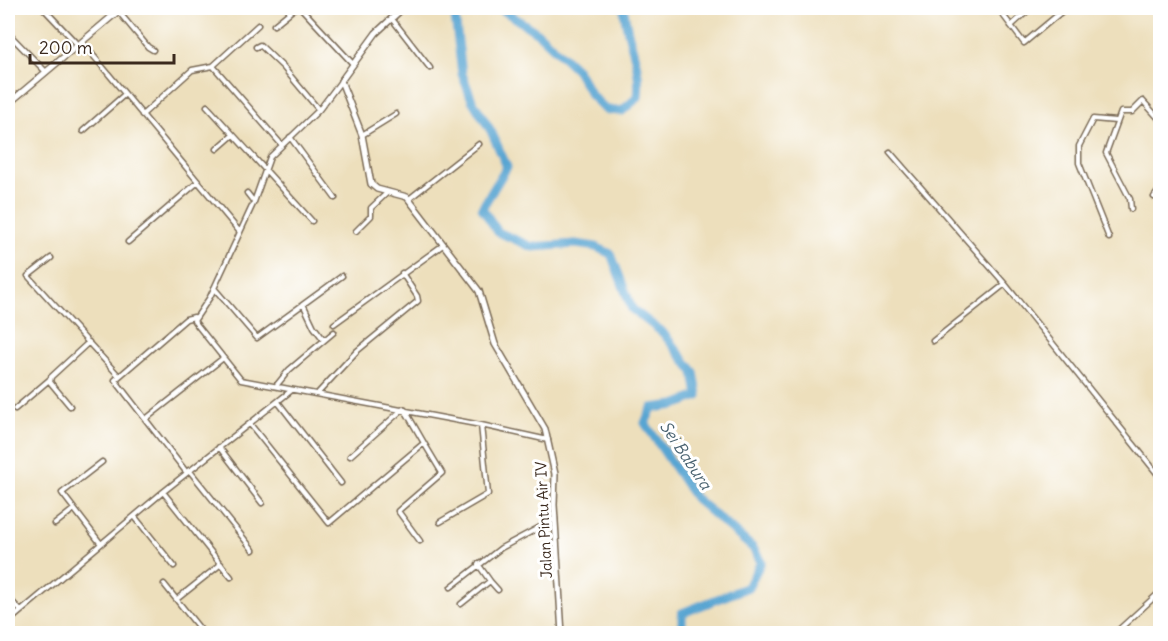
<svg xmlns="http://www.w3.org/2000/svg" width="1168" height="641" viewBox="0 0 1168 641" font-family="Delius,sans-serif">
<rect width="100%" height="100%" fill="#fff"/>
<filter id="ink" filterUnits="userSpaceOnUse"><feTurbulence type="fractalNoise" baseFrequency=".0167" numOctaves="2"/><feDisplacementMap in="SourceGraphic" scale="12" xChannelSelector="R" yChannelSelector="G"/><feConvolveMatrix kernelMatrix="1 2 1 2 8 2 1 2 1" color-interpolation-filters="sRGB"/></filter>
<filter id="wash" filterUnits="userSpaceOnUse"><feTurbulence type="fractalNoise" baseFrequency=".008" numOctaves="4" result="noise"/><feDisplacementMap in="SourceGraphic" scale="24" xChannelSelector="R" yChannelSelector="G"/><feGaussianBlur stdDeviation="1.35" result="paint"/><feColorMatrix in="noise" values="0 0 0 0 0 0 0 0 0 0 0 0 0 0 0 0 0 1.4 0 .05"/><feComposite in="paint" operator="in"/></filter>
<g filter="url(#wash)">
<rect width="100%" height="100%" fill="#eddfbc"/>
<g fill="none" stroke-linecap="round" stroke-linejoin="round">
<path stroke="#59a5d2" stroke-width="9" d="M454,8L462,74L472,100L491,131L507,167L482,208L498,232L532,247L576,244L596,247L611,254L632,309L663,333L694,372L698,396L675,405L652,408L645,423L695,498L753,548L761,562L748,587L682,613V629L687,634
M500,8L539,34L577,70L591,95L606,110L622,111L638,97C642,61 626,41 624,8"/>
</g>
</g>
<g filter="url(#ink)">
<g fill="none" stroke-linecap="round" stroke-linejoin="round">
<g stroke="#796955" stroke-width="7">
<path id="street" d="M43,8L78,45
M301,8L353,64
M1000,8V11L1024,43L1066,8
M118,11L148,47L153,50
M392,19L430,68
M274,25L295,8
M1011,26L1031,8
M8,33L46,72
M82,42L239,231
M256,47L260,45L283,67L319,110
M213,66L281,144
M341,81L319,110L270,157L254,202L210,297L194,321L241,380L481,425L548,440
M207,106L312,221
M142,115L192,70L213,66L258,25
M83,131L124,95
M362,135L396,114
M290,137L335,198
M217,149L233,135
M890,152L1005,284L1160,477
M247,193L254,202
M1154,197L1160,189
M409,199L479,144
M1131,209L1130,199L1106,153L1121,112H1132L1143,101L1160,120
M356,231L371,216V208L388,192
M1109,238L1079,163V146L1093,119L1116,121
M128,242L198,182
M51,258L28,276L119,376
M214,288L257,338L342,276
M304,306L314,327L324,340
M334,324L443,245
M933,341L1005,284
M276,386L289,370L334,332
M318,393L357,351L418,301L417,296L402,273
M278,402L341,483
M70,406L50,382L51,377L89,342
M15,409L49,380
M147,418L222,359
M250,424L329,523L424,443L405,410
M219,447L262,503
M350,456L403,409
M189,470L253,550
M187,473L115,380L186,319L194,317
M163,492L231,577
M135,517L174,566
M440,522L488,494L481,425
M55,524L74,509
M420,541L398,511L442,473L424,443
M101,544L62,493L102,462
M490,581L498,590
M164,584L204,634
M451,587L501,548L555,519
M8,597L20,610
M177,599L221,564
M461,604L490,581L478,564
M8,622L163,492L292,390
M1114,634L1160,592"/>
</g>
<g stroke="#796955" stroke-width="8">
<path id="secondary" d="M403,8L376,33L341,81L362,135L371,184L377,189L407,197L479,291L495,344L545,429L555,474L554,505L562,634
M8,104L122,8"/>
</g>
<use href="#street" stroke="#fff" stroke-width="4"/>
<use href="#secondary" stroke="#fff" stroke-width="5"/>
</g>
</g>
<g text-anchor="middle" stroke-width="6" stroke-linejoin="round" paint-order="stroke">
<g font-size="15" fill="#3b2a1e" stroke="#fff">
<text transform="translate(544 520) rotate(-93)" y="5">Jalan Pintu Air IV</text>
</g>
<g font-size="16" font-style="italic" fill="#48616f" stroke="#fff">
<text transform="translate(686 455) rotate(56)" y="6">Sei Babura</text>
</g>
</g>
<rect width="1168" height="641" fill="none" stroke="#fff" stroke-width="30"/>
<path d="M30 54v9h144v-9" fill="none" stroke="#3b2a1e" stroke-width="3"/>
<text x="39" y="54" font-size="18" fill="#3b2a1e" stroke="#ffffff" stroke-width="4.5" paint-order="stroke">200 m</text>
</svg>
